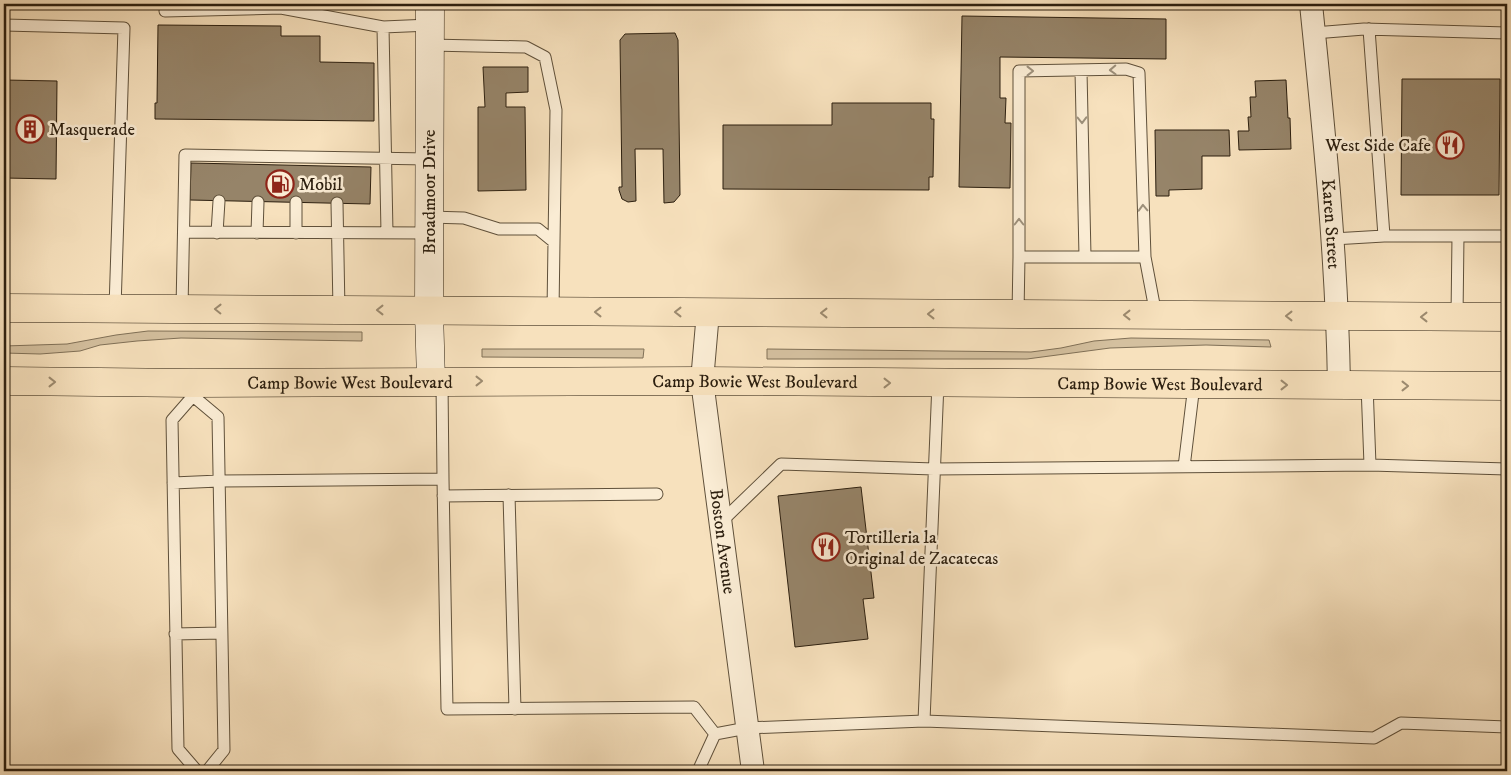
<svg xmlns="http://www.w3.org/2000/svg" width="1511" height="775" viewBox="0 0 1511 775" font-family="'IM FELL DW Pica',serif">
<rect width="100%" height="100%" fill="#f7e1bd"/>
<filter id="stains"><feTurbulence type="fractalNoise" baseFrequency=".004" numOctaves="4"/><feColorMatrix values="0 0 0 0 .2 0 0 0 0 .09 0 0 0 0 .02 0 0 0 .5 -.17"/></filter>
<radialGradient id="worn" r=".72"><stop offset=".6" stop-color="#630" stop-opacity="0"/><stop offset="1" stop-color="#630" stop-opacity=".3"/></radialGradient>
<path fill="#d4c09f" stroke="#807057" d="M148,331L362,332V341L181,338L137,341L100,345L80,351L40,354L4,353V346L67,344L116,335Z
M1131,338L1269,340L1271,347L1206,345L1110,348L1027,359H767V349L1031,352L1061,348L1094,341Z
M482,349H644L643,358L482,357Z"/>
<path fill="#968469" stroke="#2c1f0f" d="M962,16L1166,19V59L1000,57V98H1006L1005,123H1011L1010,188L959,187Z
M158,25L281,26V36H320V62L374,63V121L155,119V103H157Z
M675,33L678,40L680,195L674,202L664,203L663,149H635L636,201L628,202L622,199L619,190V187H622L620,40L625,34Z
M483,67H528V92L506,93V107H525L526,190L478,191V107H485Z
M1402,79H1500L1499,195H1401Z
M4,80L57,81L56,179L4,178Z
M1286,80L1288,118H1290L1291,149L1239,150L1238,131H1249L1248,117H1251L1250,97H1256L1255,81Z
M832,103H931V119H934L933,177H929V190L723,189V125H832Z
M1155,130H1229L1230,156H1202V189L1169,190V196H1156Z
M191,163L371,167L370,204L190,200Z
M861,487L874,598L863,599L868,639L795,647L778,496Z"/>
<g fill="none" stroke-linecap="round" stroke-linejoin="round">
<g stroke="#5f503a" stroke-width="13">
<path id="lane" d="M165,11L281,8L383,27L430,25
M4,25L124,28L115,308
M383,27L387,233
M1314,33L1364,29L1507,33
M430,45L526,47L545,57L556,110L554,242
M1081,71L1085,256
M296,202V233
M337,203L339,310
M429,217L464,218L499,229H538L554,242L553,311
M184,232L429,233
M217,233L219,201
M257,233L258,202
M1384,236H1507
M1333,239L1384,236L1369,29
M1145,257L1139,73L1126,69L1019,71V257H1145L1156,315
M182,309L185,155L429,159
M1018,314L1019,257
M1457,317L1458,236
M193,383V396L172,420L178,749L197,771
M938,383L924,721L1374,738L1401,723L1507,727
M193,396L218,417L224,750L207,771
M1370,465L1507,469
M1184,467L1194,385
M443,479L447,709L694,707L715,734
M173,483L219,481L443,479L442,382
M509,495L515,709
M443,496L657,494
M721,522L781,464L934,469L1370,465L1367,385
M175,634L221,633
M698,771L715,734L747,728L924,721"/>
</g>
<g stroke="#5f503a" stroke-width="24">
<g id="street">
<path id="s1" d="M1311,4C1324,131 1337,258 1339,385"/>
<path id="s2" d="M708,312L702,381L753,771"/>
</g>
</g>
<g stroke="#2c1f0f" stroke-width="29">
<path id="secondary" d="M430,4L429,311L431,381"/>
</g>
<g stroke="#2c1f0f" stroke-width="29">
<g id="primary">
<path d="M4,308L1507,317"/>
<path id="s3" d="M4,381L193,383L702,381L1507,386"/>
</g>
</g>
<use href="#lane" stroke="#faecd4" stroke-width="11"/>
<use href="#street" stroke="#faecd4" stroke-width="22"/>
<use href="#secondary" stroke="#faecd4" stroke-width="28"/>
<use href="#primary" stroke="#f7e1bd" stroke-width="28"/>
</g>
<defs><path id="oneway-chevron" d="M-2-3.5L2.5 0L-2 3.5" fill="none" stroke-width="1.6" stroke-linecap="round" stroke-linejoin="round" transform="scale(1.25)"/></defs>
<g stroke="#9d907b">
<use href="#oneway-chevron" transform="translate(1113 70) rotate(178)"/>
<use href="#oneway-chevron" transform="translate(1030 71)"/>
<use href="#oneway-chevron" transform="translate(1082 120) rotate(89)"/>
<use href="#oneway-chevron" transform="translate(1143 208) rotate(-92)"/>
<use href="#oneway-chevron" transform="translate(1019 222) rotate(-90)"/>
</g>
<g stroke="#9c8a6f">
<use href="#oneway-chevron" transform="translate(218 309) rotate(-179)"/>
<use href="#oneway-chevron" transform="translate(380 310) rotate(-180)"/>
<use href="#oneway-chevron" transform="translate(598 312) rotate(-180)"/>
<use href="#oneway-chevron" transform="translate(678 312) rotate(-180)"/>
<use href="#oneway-chevron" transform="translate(824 313) rotate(-180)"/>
<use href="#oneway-chevron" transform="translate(931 314) rotate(-180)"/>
<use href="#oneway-chevron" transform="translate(1127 315) rotate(-180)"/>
<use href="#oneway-chevron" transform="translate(1289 316) rotate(-180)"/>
<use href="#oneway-chevron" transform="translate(1424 317) rotate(-180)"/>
<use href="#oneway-chevron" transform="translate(479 381)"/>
<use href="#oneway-chevron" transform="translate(52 382)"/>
<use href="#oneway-chevron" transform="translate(887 383)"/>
<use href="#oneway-chevron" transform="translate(1284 385)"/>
<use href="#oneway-chevron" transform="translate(1405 386)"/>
</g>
<defs>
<g id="building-ring" transform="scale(1.4375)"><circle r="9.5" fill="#faecd4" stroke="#8f2418" stroke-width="1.5"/><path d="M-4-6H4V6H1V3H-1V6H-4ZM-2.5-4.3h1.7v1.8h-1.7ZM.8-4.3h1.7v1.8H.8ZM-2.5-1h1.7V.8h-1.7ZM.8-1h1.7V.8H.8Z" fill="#8f2418"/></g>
<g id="restaurant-ring" transform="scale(1.4375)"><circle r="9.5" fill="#faecd4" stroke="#8f2418" stroke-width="1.5"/><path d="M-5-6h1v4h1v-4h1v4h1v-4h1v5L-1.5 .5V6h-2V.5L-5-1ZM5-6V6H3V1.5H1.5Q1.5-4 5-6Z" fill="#8f2418"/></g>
<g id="fuel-ring" transform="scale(1.4375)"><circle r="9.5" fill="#faecd4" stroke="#8f2418" stroke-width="1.5"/><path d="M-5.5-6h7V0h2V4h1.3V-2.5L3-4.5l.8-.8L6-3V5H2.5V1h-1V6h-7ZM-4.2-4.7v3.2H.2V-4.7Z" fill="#8f2418"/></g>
</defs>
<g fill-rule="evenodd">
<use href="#building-ring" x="30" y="129"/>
<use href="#restaurant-ring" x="1450" y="145"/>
<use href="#fuel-ring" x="280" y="184"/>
<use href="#restaurant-ring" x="826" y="547"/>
</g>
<g text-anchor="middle" stroke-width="5" stroke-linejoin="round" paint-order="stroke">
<g font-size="18" fill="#2c1f0f" stroke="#faecd4" text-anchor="start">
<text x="49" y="135">Masquerade</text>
<text x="1431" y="151" text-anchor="end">West Side Cafe</text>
<text x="299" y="190">Mobil</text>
<text x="845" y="543">Tortilleria la<tspan x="845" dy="21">Original de Zacatecas</tspan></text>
</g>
<g font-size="18" fill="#2c1f0f" stroke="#faecd4">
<text transform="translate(429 192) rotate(-90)" y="6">Broadmoor Drive</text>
<text dy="6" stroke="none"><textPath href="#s1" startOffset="221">Karen Street</textPath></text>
<text dy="6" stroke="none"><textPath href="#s3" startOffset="346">Camp Bowie West Boulevard</textPath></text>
<text dy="6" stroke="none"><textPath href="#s3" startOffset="751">Camp Bowie West Boulevard</textPath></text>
<text dy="6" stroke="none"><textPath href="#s3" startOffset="1156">Camp Bowie West Boulevard</textPath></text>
<text dy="6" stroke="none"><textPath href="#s2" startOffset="231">Boston Avenue</textPath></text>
</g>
</g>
<rect width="1511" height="775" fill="none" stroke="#f7e1bd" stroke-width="20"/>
<rect x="5" y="5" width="1501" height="765" fill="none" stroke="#2c1f0f" stroke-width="2.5"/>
<rect x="10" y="10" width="1491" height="755" fill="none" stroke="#2c1f0f"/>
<rect width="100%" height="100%" filter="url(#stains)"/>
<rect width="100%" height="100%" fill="url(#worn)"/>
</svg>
